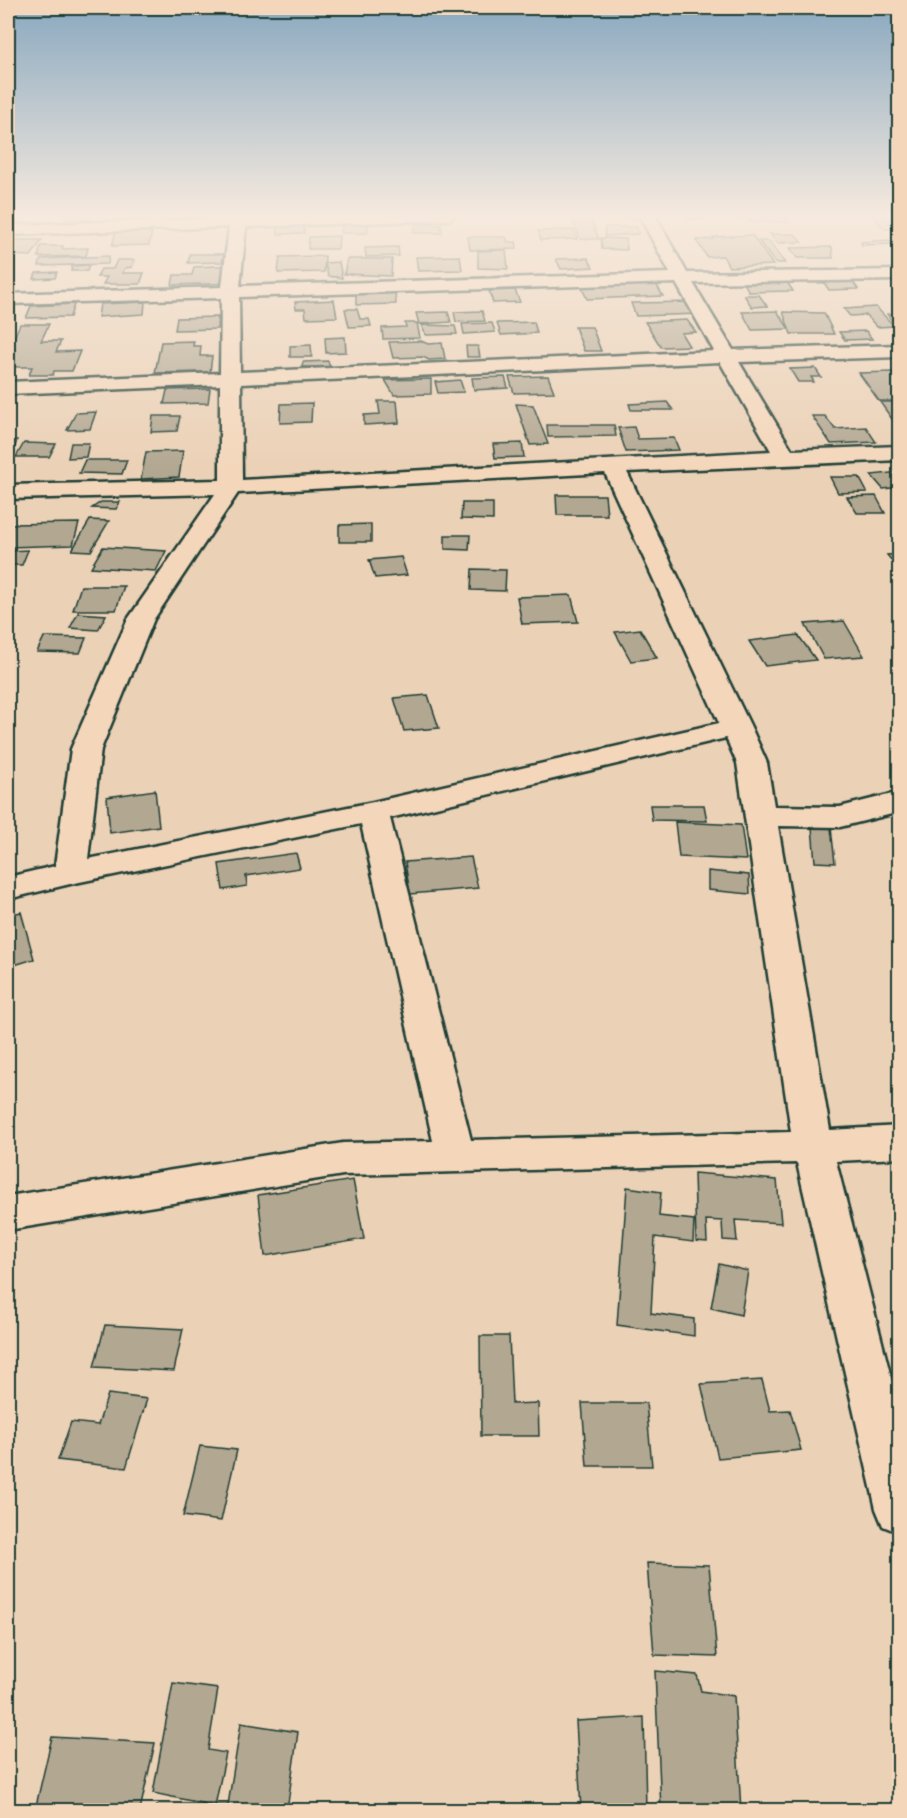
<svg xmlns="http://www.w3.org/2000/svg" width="907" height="1818" viewBox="0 0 907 1818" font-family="Mynerve,sans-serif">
<rect width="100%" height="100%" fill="#ebd1b6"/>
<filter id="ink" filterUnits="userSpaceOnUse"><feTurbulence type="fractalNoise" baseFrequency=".0167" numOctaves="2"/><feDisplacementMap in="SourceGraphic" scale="12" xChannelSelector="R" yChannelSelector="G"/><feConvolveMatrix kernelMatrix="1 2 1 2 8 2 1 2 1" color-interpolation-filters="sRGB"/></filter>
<g filter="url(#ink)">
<path fill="#b2a791" stroke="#1f3d34" stroke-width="1.5" d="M67,215H92L89,220H65Z
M571,215H589L599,239H580Z
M612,215H643L644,218L616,219Z
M684,215H741L744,219H687Z
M745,215H784L788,222H749Z
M871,215H886L900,229H885Z
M304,223V233L278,234V224Z
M342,224H369L367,233H341Z
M416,224L441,225L442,233H413Z
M605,227H637L638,234L605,236Z
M142,230V232H152L149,245L112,246L116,231Z
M574,230L577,239L541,240L538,231Z
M770,234H795L802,242L777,243Z
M752,235L773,265L729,267L723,256L707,257L696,240L714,239L713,237Z
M339,236L338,249H308L309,237Z
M468,237H506L508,242H516L517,249L470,250Z
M601,238L626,239L627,250L602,249Z
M17,240H42L31,256L8,255Z
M889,240L893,244L862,245L861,242Z
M759,241H769L785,263H775Z
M41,246H63L62,249L88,248L86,256L38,257Z
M398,247L399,256L366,257L365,248Z
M832,247L833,258H797L790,248Z
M506,250L508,269L478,268V251Z
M190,254H224L222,262L188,263Z
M109,256L108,264L39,266L41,259Z
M325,256L324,272L278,273L280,257Z
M460,256L462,270L418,271L416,257Z
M588,258L593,267L561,269L556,259Z
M347,259H392L391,276L344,274Z
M117,260H135L132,267L125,268L122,273H144L140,284H103L107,277H97L101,269H113Z
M339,262L342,278L328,276L325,263Z
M89,265L87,271H71L72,266Z
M242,265L240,283L172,285L174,275H192L194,267Z
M57,272L55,278L34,279L36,273Z
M851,279L858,289L829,290L822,280Z
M787,282L793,291L749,292L744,283Z
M656,284L663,296L587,299L581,286Z
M515,290L520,302L493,303L489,291Z
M395,293L396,304L356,305V294Z
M744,295H759L767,306L752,307Z
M334,300L337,317L306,318L305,309H296L295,302Z
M145,302L144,314L98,317L100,304Z
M695,302L701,314L636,316L631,303Z
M74,304L70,317L26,318L31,306Z
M876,307L894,326L877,327L866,315L850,316L844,309Z
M345,309H357L360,319H369L371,326L349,327Z
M482,311L485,321L456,322L454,312Z
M777,311L789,329L752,330L742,312Z
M448,312L451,322L419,324L416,313Z
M783,312L824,313L834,334H791Z
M887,314H900V330H898Z
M218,317L217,329L175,330L177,318Z
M687,320L696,332L681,333L689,346L661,347L645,322Z
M534,322L537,333L501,335L497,323Z
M405,323H417L420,338L383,339L382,328L406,327Z
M492,323L495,332L464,334L462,324Z
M20,324H49L41,341H61L56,352L80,351L72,371H54L53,375H29L32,367H8V352Z
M421,325L455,326L457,334L426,335Z
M575,327H592L601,351H584Z
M866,331L872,339L845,340L839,332Z
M345,337L346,352L326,353L325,338Z
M194,341L193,346H201L200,356H212L210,372L155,373L161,342Z
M421,341L428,344L442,343L445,359L429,360L423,357L393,358L389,342Z
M311,345L312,357H290V346Z
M466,346H478L480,357H467Z
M328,361L330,367H302L303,362Z
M815,368L821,377H811L814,382H798L790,369Z
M892,372L895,376H900V401H879L859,373Z
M548,376L554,392L514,393L509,377Z
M505,377L508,388L474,390L472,378Z
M431,379V394L394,395L385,380Z
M460,380L464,392L438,393L435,382Z
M210,389L208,403L164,404L167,390Z
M378,401H397L399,423L364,425V415L380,414Z
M667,402L673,410H631L629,404Z
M880,402H900V419H892Z
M312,403L311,422L280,423L281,404Z
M516,404L533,405L548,444L530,445Z
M96,412L90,429L67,430L76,413Z
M153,416H180L177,431L151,432Z
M812,416H825L835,429L866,427L876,442L831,444Z
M547,425H614L616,436L548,437Z
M634,427L638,439L674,438L679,450L626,452L618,428Z
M8,440H17L14,450L8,451Z
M24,443L56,444L49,457H16Z
M71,443H89L86,457L68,458Z
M522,443L524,457L495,458L493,444Z
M183,451L179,477L141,479L146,452Z
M85,460H127L122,474L79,473Z
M900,472V487L883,489L871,475Z
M830,477H859L867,492L838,493Z
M556,495H605L607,515H557Z
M876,496L885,513H857L847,497Z
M101,502H120L116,509L92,508Z
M462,503H493V520L461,519Z
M90,520L109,521L91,551L72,550Z
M79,523L73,545L8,547V524Z
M371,524V542H339V525Z
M445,535H470L469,550L445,549Z
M103,547L166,551L156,571L91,567Z
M28,550L22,565H8V551Z
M900,554V571L887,555Z
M401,557L407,575L375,578L369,560Z
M472,569L506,570L505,591L471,590Z
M81,586H124L116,610H73Z
M571,595L578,622L522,624L517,597Z
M78,613L106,615L98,630L70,628Z
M844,621L864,656L824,659L805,624Z
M640,629L657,658L631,661L615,632Z
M798,635L816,660L765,666L749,641Z
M44,637L86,638L80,653L37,652Z
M428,695L439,728L404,731L394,698Z
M155,790L159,826L110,833L107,797Z
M650,805H704L707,821L652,820Z
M675,822L741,825L746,860L679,857Z
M812,827L831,828L835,863L815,862Z
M296,853L300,868L246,876L247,886L223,890L219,864Z
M471,857L478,888L410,894L405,862Z
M708,871L749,875L750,894L708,890Z
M21,912L34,959L8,967V915Z
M694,1173L777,1180L781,1223L735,1220L737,1241L723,1240L722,1221L706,1220L707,1242L696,1241Z
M353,1180L364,1239L265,1256L258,1195Z
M627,1187L661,1192L659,1216L694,1220L693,1242L655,1237L651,1313L694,1319V1336L617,1325Z
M719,1264L748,1271L741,1315L711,1308Z
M105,1325L183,1329L174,1371L94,1367Z
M480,1336H509L512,1404L538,1403L539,1436H481Z
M762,1380L770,1411L790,1410L801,1450L718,1458L701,1384Z
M108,1394L147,1399L126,1468L58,1460L71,1422L98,1425Z
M582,1403H646L652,1466H587Z
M200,1446L237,1450L221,1521L183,1516Z
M647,1563L709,1565L717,1657L654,1655Z
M655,1671L697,1675L701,1691L734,1696L741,1810H661Z
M173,1683L218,1689L208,1750L226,1753L215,1806L153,1793Z
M644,1717L646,1810H581L576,1721Z
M241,1723L298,1732L287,1810H156L157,1806L228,1805Z
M52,1737L155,1743L140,1810H35Z"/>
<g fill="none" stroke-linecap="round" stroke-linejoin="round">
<g stroke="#1f3d34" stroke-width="5">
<path id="minor" d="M231,215H247V217L456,215L448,220L246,227L240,286L670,273L639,215H655L687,273L900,270V280L693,283L733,350L900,345V357L739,362L792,450L900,446V460L627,472L751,727L767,763L774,806L840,807L900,792V812L840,827L778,826L830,1130L900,1126V1158L836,1161L900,1413V1533L883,1526L876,1509L797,1163L343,1175L8,1230V1196L343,1143L433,1141L361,824L70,884L8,899V877L55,866L71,749L128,619L215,494L8,499V485L220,480V385L8,394V382L220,373L221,298L8,304V294L222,287L229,227L8,235V225L231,218ZM676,283L714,351L240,372L239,297ZM720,362L771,451L242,480L241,384ZM605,473L719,723L373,802L88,859L101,749L154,619L238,493ZM726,738L737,763L791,1132L471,1140L390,818Z"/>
</g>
<use href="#minor" fill="#f4d7bb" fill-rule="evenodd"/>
</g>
</g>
<linearGradient id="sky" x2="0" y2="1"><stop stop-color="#89a8bf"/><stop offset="0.46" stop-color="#f6eade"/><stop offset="1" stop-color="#f6eade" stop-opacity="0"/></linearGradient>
<rect width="907" height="469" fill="url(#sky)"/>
<rect width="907" height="1818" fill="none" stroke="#f4d7bb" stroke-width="30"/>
<rect x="15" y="15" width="877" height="1788" fill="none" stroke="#1f3d34" stroke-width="2" filter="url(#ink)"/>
</svg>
